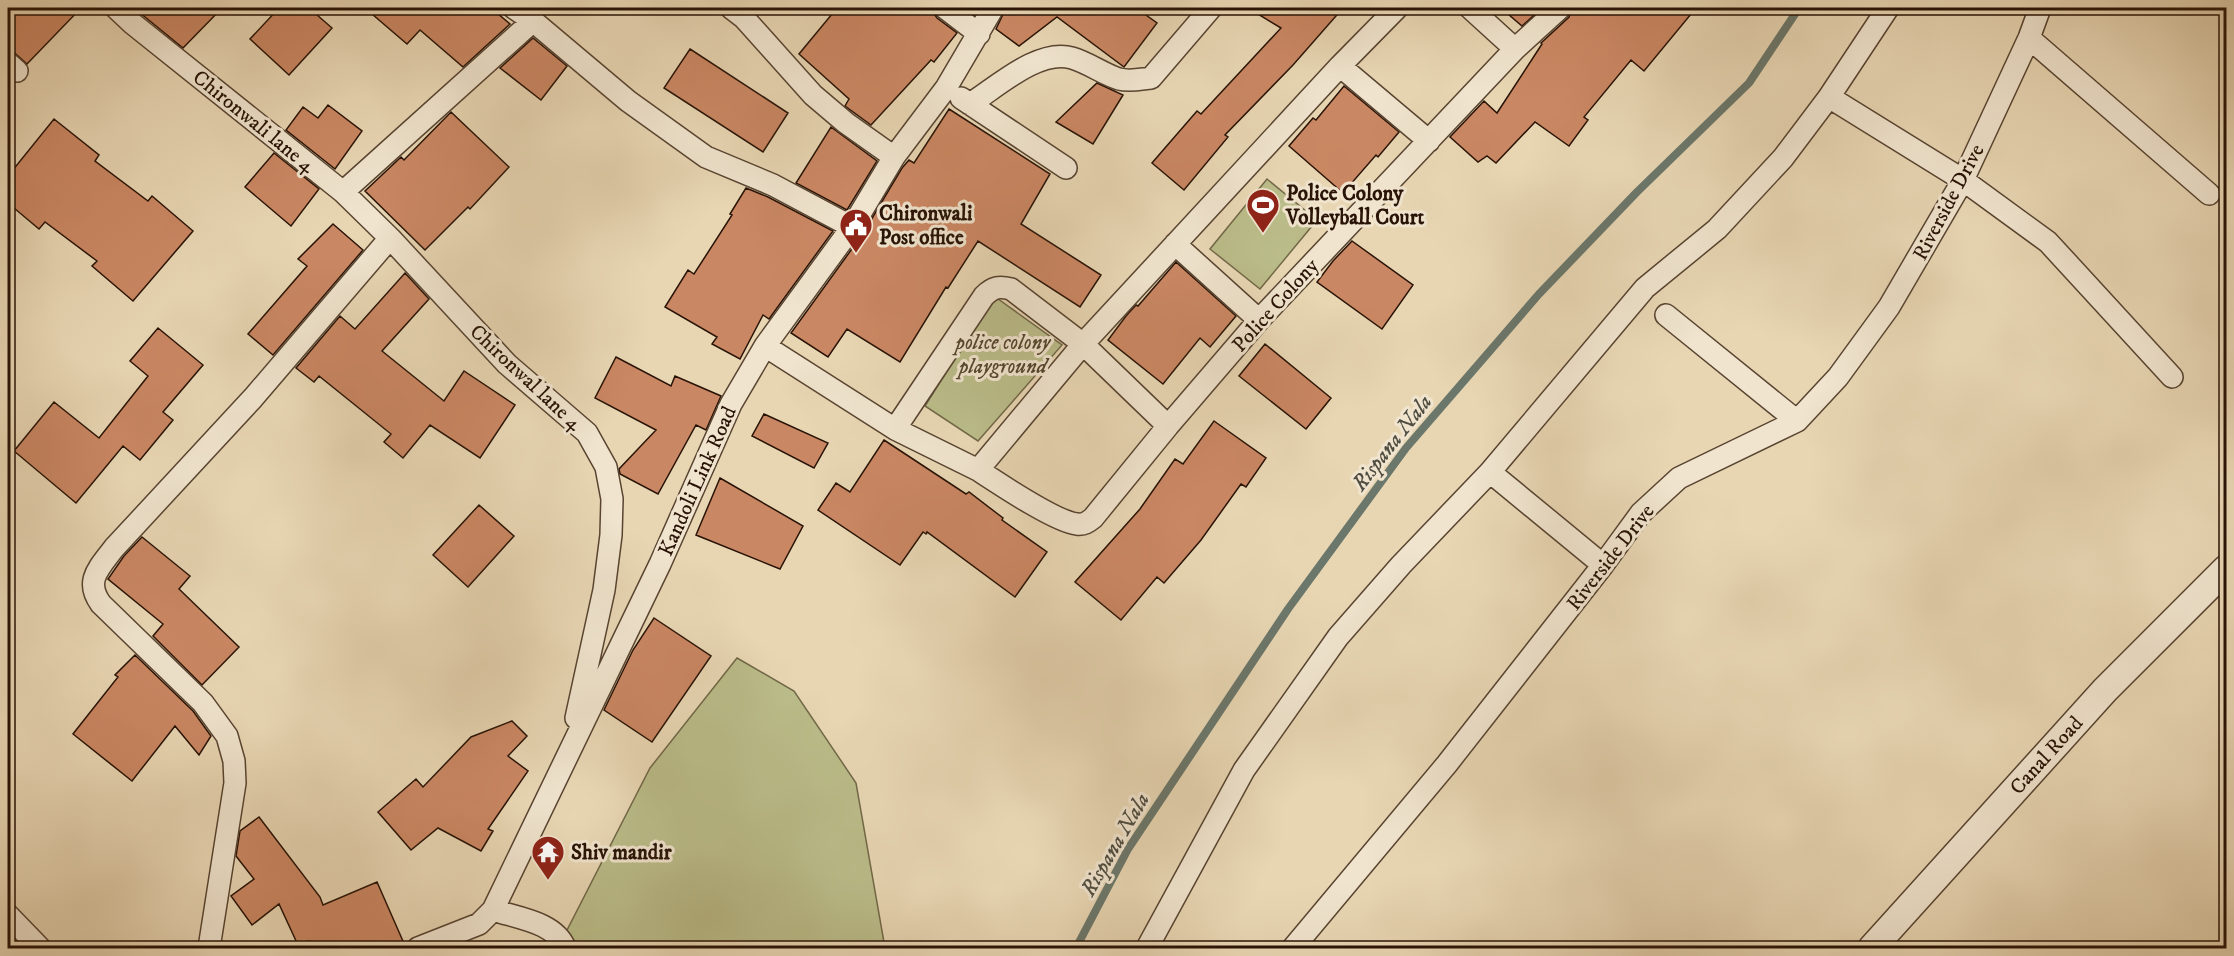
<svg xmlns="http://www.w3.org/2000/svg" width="2234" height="956" viewBox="0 0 2234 956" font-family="'IM FELL DW Pica',serif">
<rect width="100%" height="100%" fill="#e8d6b3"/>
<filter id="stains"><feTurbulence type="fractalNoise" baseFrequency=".00333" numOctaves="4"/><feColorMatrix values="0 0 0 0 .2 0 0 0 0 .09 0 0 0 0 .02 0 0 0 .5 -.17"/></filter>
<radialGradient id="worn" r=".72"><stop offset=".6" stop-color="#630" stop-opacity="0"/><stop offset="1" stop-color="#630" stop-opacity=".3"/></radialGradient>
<path fill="#babc89" stroke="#716848" stroke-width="1.5" d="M1267,179L1317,220L1260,289L1210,249Z
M994,296L1062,345L978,441L925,406Z
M737,658L794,691L856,783L885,948H569L564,936L650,768Z"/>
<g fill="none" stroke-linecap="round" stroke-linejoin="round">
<path stroke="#6b776b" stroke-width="8" d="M1076,948L1128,849L1288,609L1406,448L1539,294L1637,192L1749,83L1799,8"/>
</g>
<path fill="#ca8763" stroke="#281306" stroke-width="1.5" d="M8,8H81L27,64L8,47Z
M134,8H222L183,48Z
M279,8H309L332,28L289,75L250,39Z
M365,8H491L510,24L463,67L420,30L407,44Z
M837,8H930L937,18L957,33L934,62L931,60L871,125L845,106L849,99L799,54Z
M1006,8H1136L1157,23L1124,67L1057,17L1019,46L996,29Z
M1248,8H1343L1293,65L1225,135L1228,137L1184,190L1152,163L1197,111L1201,114L1281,28Z
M1501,8H1542L1522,26Z
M1572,8H1696L1644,71L1631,60L1584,117L1588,120L1569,146L1535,122L1496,163L1487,156L1478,162L1450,137L1484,101L1497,113L1542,44L1541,43L1569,17Z
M533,38L567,66L541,100L500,68Z
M690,49L788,113L763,152L664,88Z
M1097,83L1123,95L1093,144L1056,122Z
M1344,86L1399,132L1378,157L1376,155L1343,193L1289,146L1313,118L1316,120Z
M328,105L362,131L335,169L286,130L303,107L318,118Z
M949,109L1050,174L1021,224L1101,275L1080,307L978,241L948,288L946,287L900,362L847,329L828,357L791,333L862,235L902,168L909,160L914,163Z
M451,112L509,167L470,209L468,207L425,250L365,191L401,157L404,160Z
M54,119L99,155L95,161L148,201L152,196L193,231L133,301L92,266L97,261L45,222L39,229L8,203V176Z
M831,127L877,161L847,210L796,183Z
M274,153L319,189L291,226L245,187Z
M746,188L768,197L833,231L769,319L763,315L740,359L712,344L717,337L665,307L688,270L694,274L732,215L730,214Z
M333,224L363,250L273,355L248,334L307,266L298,259Z
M1352,241L1413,285L1382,329L1317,282L1333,261Z
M1176,262L1236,316L1210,347L1200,338L1163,384L1108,340L1126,316L1136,305L1138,306Z
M405,273L429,299L382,351L444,401L464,371L515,405L480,458L430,425L403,458L384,442L391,434L319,376L314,382L296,368L340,316L355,329Z
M158,328L203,365L163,412L173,420L140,460L123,446L76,503L14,451L54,402L99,438L148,376L130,361Z
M1265,344L1331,398L1306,429L1239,376Z
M616,357L671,386L675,376L721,396L706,430L696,425L658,494L620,474L619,469L656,430L595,398Z
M764,414L828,443L814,468L752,436Z
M1214,421L1266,458L1246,487L1241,484L1201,540L1164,583L1157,577L1121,620L1075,582L1140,509L1175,459L1183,464Z
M884,440L966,494L969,492L1003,518L1002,520L1047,552L1015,597L927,532L926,534L923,532L900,565L818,510L836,483L850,492Z
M720,478L803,526L780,569L696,535Z
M479,505L514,536L468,587L433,555Z
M142,537L190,576L179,589L239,647L202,685L153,636L163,624L108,579L124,556Z
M654,618L711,656L652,742L604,710L633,650Z
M135,655L193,711L211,736L199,755L175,726L132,781L73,734L118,677L115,675Z
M512,721L527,736L508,756L528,771L488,829L493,831L481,851L438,828L411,850L378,812L416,779L423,787L471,737Z
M259,817L320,897L323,905L377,882L406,948H313L310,941L297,943L279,904L252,925L231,896L254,879L236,856L240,831Z"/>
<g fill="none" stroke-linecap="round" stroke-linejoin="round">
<g stroke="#584431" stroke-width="24">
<path id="minor" d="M116,8L133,24L343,192L390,238L507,364L587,433L606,467L612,499L611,535L604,590L576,718
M514,8L533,21L628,101L706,157L773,185L852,227
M731,8L744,18L813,95L846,123L894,157
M945,8L979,34
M1470,8L1515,49
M1888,8L1829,97L1963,180L2048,242L2172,377
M2029,38L2209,194
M8,63L17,71
M1340,66L1429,141
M961,98L1066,168
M970,104C997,87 1039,48 1072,58C1089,63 1103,74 1119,79C1130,82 1141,79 1151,78L1211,8
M343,192L533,21
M1175,244L1259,320
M1666,315L1797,421
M765,346L895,429L978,470L1083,344L1340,66L1397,8
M895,429L984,296C993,287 999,286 1011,289L1083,344L1168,426
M978,470C998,483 1056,522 1077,524C1084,525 1088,522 1093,518L1168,426L1259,320L1515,49L1560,8
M1490,472L1603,565
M493,910C517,918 555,922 565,948
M8,915L40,948
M209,948L235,783L234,761L227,736L203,703L101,604C84,581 99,568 114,548L253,398L390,238
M418,948L479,924L493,910L660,564L731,404L765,346L852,227L894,157L946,88L993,8
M1147,948L1244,770L1338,637L1401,565L1490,472L1645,288L1717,229L1783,158L1829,97
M1293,948L1447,764L1603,565L1641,513L1679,478L1797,421L1838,377L1889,307L1963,180L2029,38L2040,8"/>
</g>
<g stroke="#584431" stroke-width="30">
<path id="tertiary" d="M1872,948L2105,690L2226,569"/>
</g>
<use href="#minor" stroke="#f0e4ce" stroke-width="21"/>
<use href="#tertiary" stroke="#f0e4ce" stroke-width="27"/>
</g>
<defs>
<g id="stadium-pin" transform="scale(1.725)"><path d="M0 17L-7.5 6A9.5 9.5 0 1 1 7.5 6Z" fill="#8f2418" stroke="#f0e4ce"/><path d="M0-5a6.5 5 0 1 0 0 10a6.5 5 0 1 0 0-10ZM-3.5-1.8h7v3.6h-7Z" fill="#fff"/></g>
<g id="civic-pin" transform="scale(1.725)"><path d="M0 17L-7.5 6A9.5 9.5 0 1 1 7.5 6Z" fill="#8f2418" stroke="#f0e4ce"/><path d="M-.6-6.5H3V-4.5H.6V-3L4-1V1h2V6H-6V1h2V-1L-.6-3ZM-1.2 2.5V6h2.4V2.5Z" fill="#fff"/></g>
<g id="temple-pin" transform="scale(1.725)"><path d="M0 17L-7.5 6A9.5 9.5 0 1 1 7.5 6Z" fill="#8f2418" stroke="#f0e4ce"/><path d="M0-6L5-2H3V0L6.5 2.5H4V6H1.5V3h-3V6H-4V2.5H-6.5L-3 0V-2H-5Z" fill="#fff"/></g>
</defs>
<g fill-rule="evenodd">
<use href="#stadium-pin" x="1263" y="205"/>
<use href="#civic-pin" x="856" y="225"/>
<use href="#temple-pin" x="548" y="852"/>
</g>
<g text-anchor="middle" stroke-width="6" stroke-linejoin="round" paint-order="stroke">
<g font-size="21" fill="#281306" stroke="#f0e4ce">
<text transform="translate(254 121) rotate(39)" y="7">Chironwali lane 4</text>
<text transform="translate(1948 202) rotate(-62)" y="7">Riverside Drive</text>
<text transform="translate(1275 305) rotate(-48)" y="7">Police Colony</text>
<text transform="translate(526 377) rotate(43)" y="7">Chironwal lane 4</text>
<text transform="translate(697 481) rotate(-66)" y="7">Kandoli Link Road</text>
<text transform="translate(1610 557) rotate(-52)" y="7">Riverside Drive</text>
<text transform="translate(2046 755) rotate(-48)" y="7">Canal Road</text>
</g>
<g font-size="21" font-weight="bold" fill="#281306" stroke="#f0e4ce" text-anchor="start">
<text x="1286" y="200">Police Colony<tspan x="1286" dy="24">Volleyball Court</tspan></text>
<text x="879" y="220">Chironwali<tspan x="879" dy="24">Post office</tspan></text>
<text x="571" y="859">Shiv mandir</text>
</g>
<g font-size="21" font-style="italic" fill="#54462d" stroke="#f0e4ce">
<text x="1003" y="349">police colony<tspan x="1003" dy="24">playground</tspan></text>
</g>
<g font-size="22" font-style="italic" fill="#4f4d41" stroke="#f0e4ce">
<text transform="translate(1391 442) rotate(-52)" y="8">Rispana Nala</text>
<text transform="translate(1114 844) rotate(-60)" y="8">Rispana Nala</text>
</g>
</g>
<rect width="2234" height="956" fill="none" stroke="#e8d6b3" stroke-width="30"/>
<rect x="9" y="9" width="2216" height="938" fill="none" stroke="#281306" stroke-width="3"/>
<rect x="15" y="15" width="2204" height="926" fill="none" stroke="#281306" stroke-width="1.5"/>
<rect width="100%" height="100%" filter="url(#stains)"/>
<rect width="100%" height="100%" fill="url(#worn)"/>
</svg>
